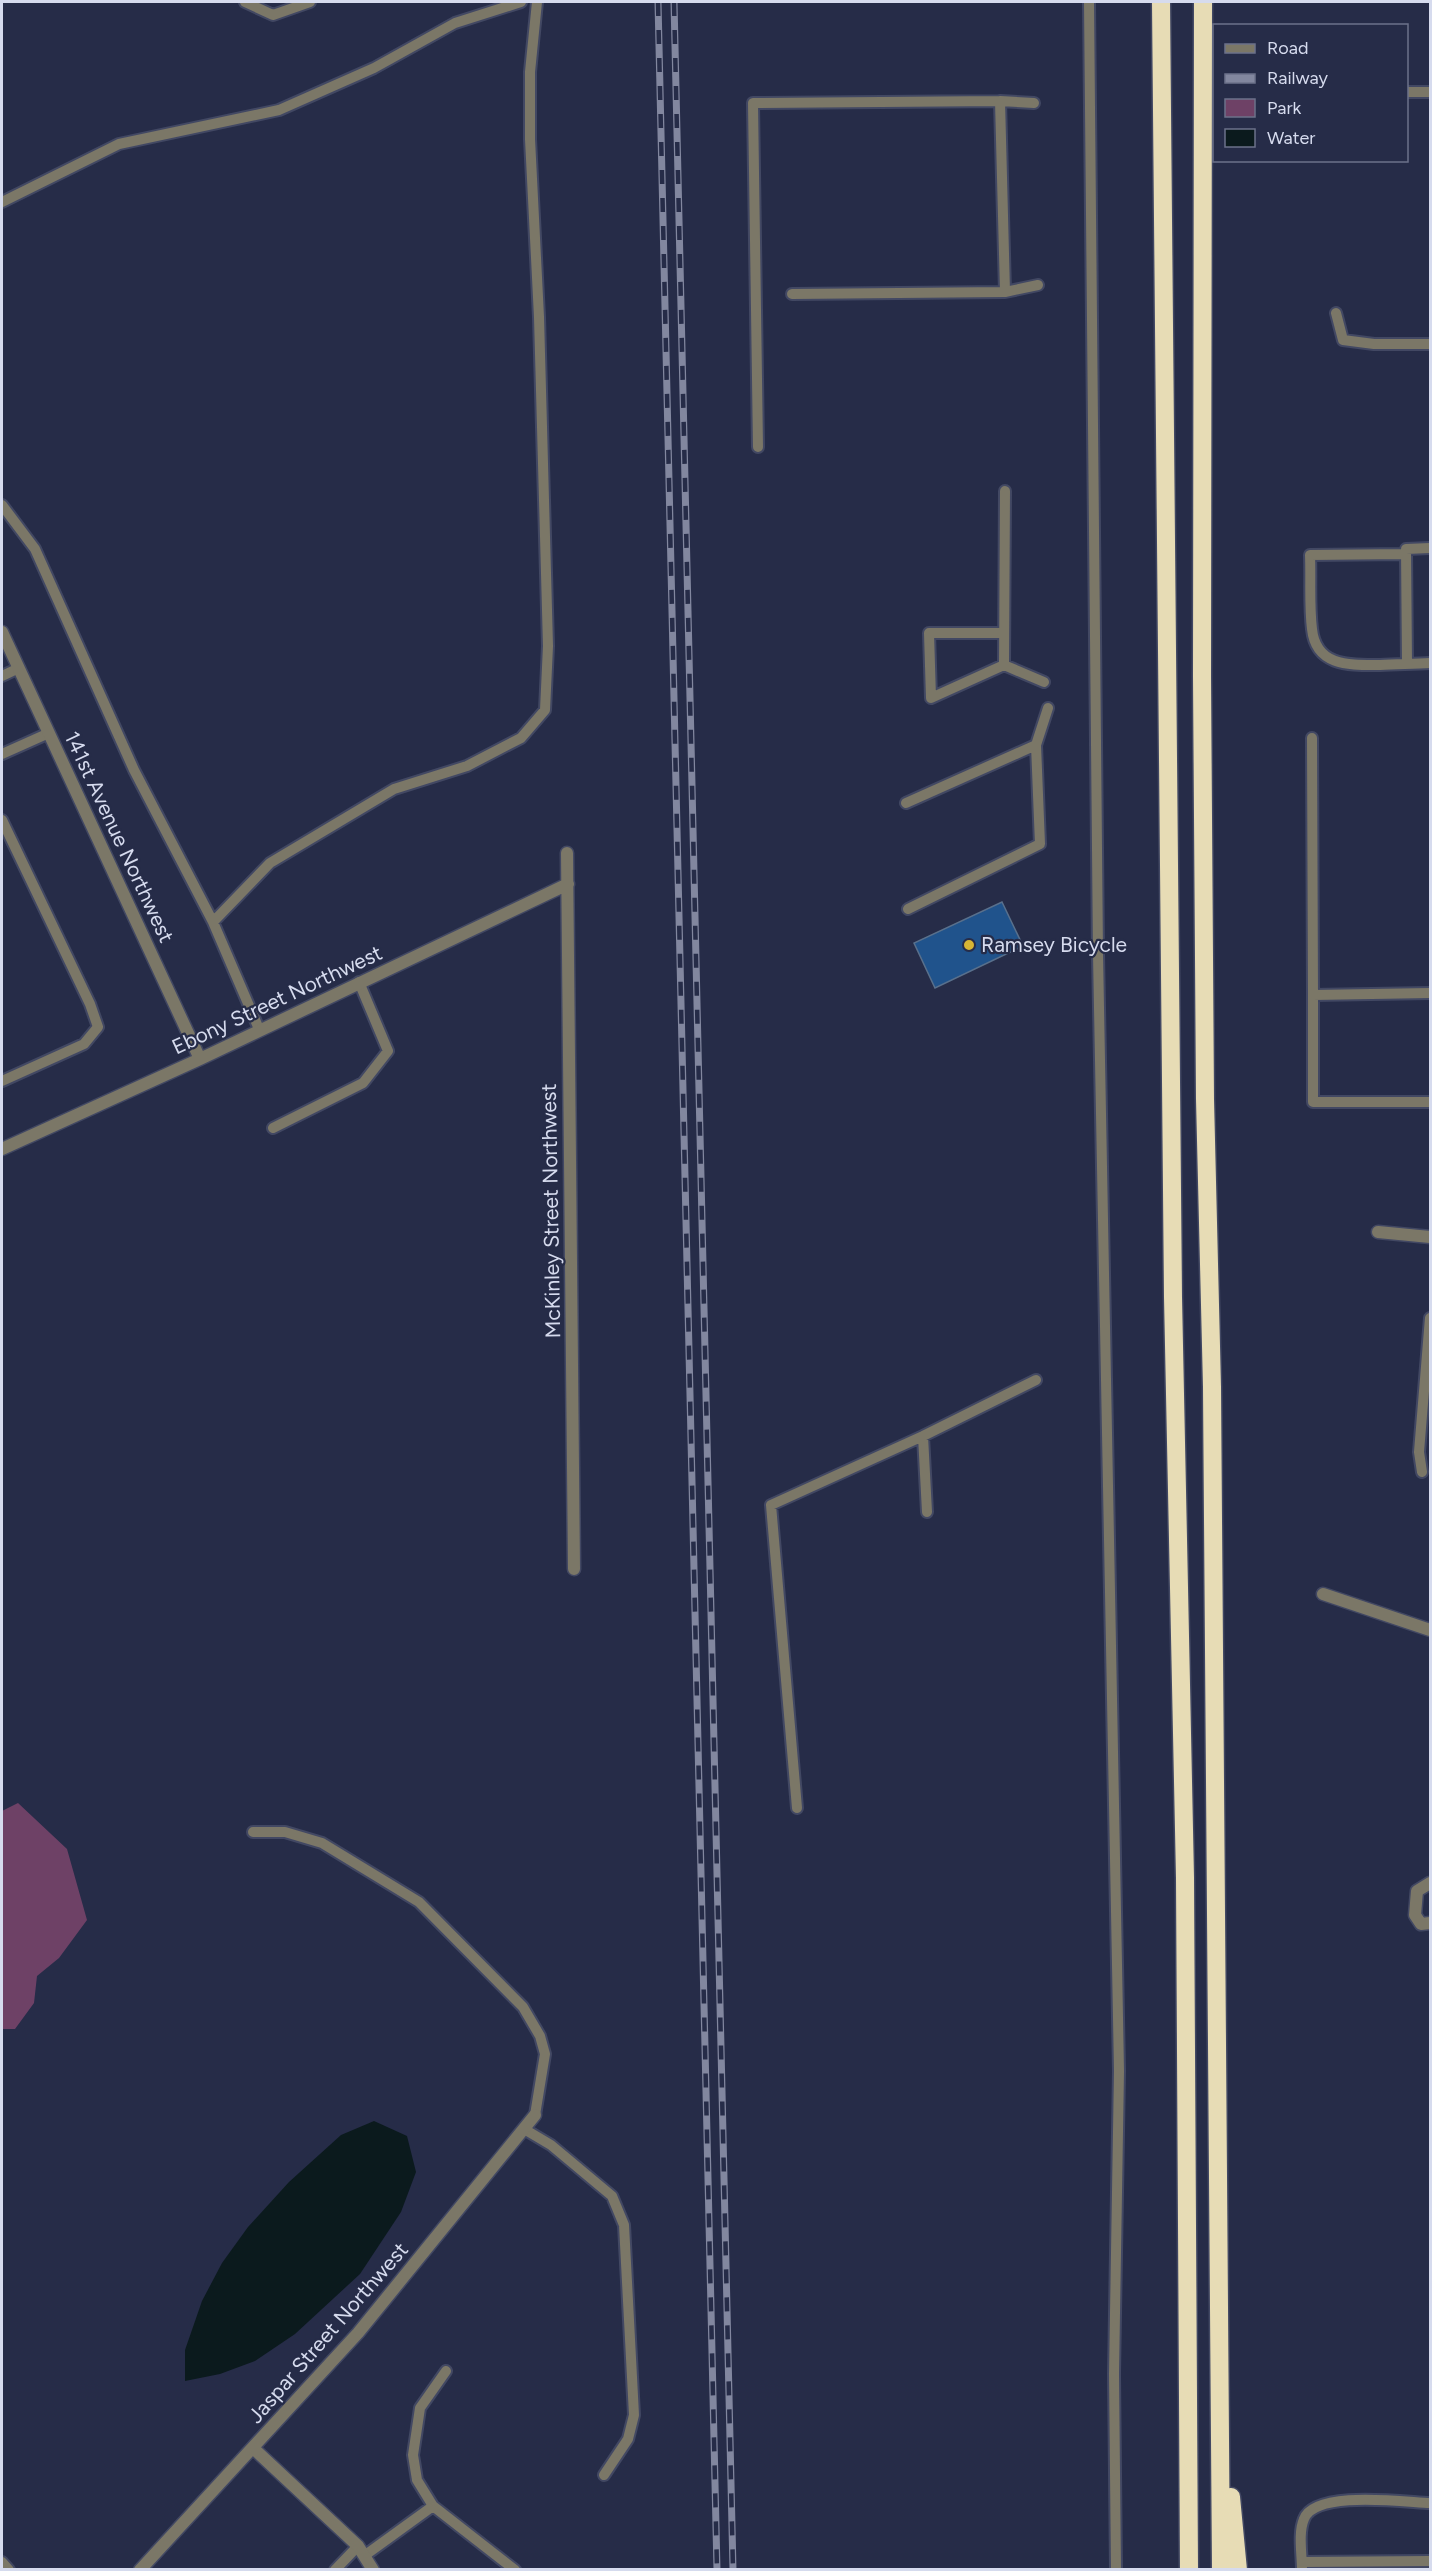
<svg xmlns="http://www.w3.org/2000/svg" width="1432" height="2571" viewBox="0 0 1432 2571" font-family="Figtree,sans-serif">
<rect width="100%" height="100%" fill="#262c48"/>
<path fill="#6e4166" d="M18,1803L67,1849L87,1920L59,1958L37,1976L34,2003L15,2029H2V1811Z"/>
<path fill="#0b1a1d" d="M374,2121L407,2136L416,2172L401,2212L360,2274L295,2334L255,2361L220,2374L185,2381V2350L202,2301L222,2263L248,2227L289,2182L341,2135Z"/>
<path fill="#20538c" stroke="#59708c" stroke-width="1.5" d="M1002,902L1023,946L935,988L914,943Z"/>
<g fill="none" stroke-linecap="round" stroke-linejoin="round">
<g stroke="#424863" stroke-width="14">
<path id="service" d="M245,2L273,15L310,2
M1089,2L1098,954L1119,2071L1114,2374L1116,2570
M1406,92H1430
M1000,101L1005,292
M2,202L119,144L279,110L374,68L455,23L521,2
M792,294L1005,292L1038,285
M1336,313L1343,340L1374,344H1430
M758,447L753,103L1000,101L1034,103
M2,505L35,549L134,770L213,922L259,1029
M1405,554L1310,555C1311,579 1309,605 1312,629C1316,667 1350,665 1380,665C1397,664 1414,664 1430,663
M1004,633H929L931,698L1004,665L1005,491
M1407,664L1406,549L1430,548
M1004,665L1044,682
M2,676L19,668
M1312,738L1313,995
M2,754L49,733
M906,803L1036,745
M2,820L90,1004L98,1027L84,1044L2,1081
M908,909L1040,844L1036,745L1048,708
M213,922L270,863L394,789L467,766L521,738L545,710L548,646L539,317L530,139V72L537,2
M1430,993L1313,995V1102H1430
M273,1128L363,1083L388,1051L359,982
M923,1436L927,1512
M1422,1472L1419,1452L1430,1318
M797,1808L771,1505L923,1436L1036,1380
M253,1832H285L322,1843L419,1902L523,2007L540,2036L545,2054L535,2115
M524,2129L551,2145L612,2196L624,2225L634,2415L628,2439L604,2475
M433,2506L417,2480L413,2455L420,2408L446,2371
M364,2556L433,2506L515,2570
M2,2562L9,2570
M1302,2562L1430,2561
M335,2570L358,2546
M1302,2570C1302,2554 1298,2533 1304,2519C1315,2490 1403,2502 1430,2503"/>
</g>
<g stroke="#424863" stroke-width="15">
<path id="minor" d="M2,632L200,1059
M567,853L574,1569
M2,1149L200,1059L568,884
M1378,1232L1430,1237
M1323,1594L1430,1630
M1430,1883L1417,1891L1415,1915L1421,1924L1430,1923
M253,2448L358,2546L373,2570
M140,2570L358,2333L535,2115"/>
</g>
<g stroke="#424863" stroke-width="21">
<path id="motorway" d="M1161,2L1173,1297L1185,1878L1189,2570
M1203,2L1202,676L1205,1099L1212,1387L1221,2570
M1231,2497L1238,2570"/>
</g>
<use href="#service" stroke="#7b7767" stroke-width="10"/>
<use href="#minor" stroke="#7b7767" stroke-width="12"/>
<use href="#motorway" stroke="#e7dcb5" stroke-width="18"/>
<g stroke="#82879f" stroke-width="7">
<path id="rail" d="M658,2L717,2570
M674,2L733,2570"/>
</g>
<use href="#rail" stroke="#262c48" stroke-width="4.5" stroke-dasharray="14" stroke-linecap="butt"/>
</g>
<circle fill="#d6b534" stroke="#262c48" stroke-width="2" cx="969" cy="945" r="6"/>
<g text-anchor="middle" stroke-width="4.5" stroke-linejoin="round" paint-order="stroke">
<g font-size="21" fill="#d6dbee" stroke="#262c48">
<text transform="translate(119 837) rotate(65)" y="7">141st Avenue Northwest</text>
<text transform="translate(277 1000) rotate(-25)" y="7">Ebony Street Northwest</text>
<text transform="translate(551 1211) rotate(-91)" y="7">McKinley Street Northwest</text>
<text transform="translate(328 2333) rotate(-49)" y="7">Jaspar Street Northwest</text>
</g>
<g font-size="21" fill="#d6dbee" stroke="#262c48" text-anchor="start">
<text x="981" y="952">Ramsey Bicycle</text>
</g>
</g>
<rect width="1432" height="2571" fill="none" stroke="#d6dbee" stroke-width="6"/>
<rect x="1213" y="24" width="195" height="138" fill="#262c48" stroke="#6c728a" stroke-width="1.5"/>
<rect x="1225" y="44" width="30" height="9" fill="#7b7767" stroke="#6c728a" stroke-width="1.5"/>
<text x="1267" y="54" font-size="18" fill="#d6dbee">Road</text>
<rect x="1225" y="74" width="30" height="9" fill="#82879f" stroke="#6c728a" stroke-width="1.5"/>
<text x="1267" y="84" font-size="18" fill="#d6dbee">Railway</text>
<rect x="1225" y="99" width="30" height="18" fill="#6e4166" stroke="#6c728a" stroke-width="1.5"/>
<text x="1267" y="114" font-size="18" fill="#d6dbee">Park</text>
<rect x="1225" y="129" width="30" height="18" fill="#0b1a1d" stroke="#6c728a" stroke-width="1.5"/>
<text x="1267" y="144" font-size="18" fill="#d6dbee">Water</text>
</svg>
